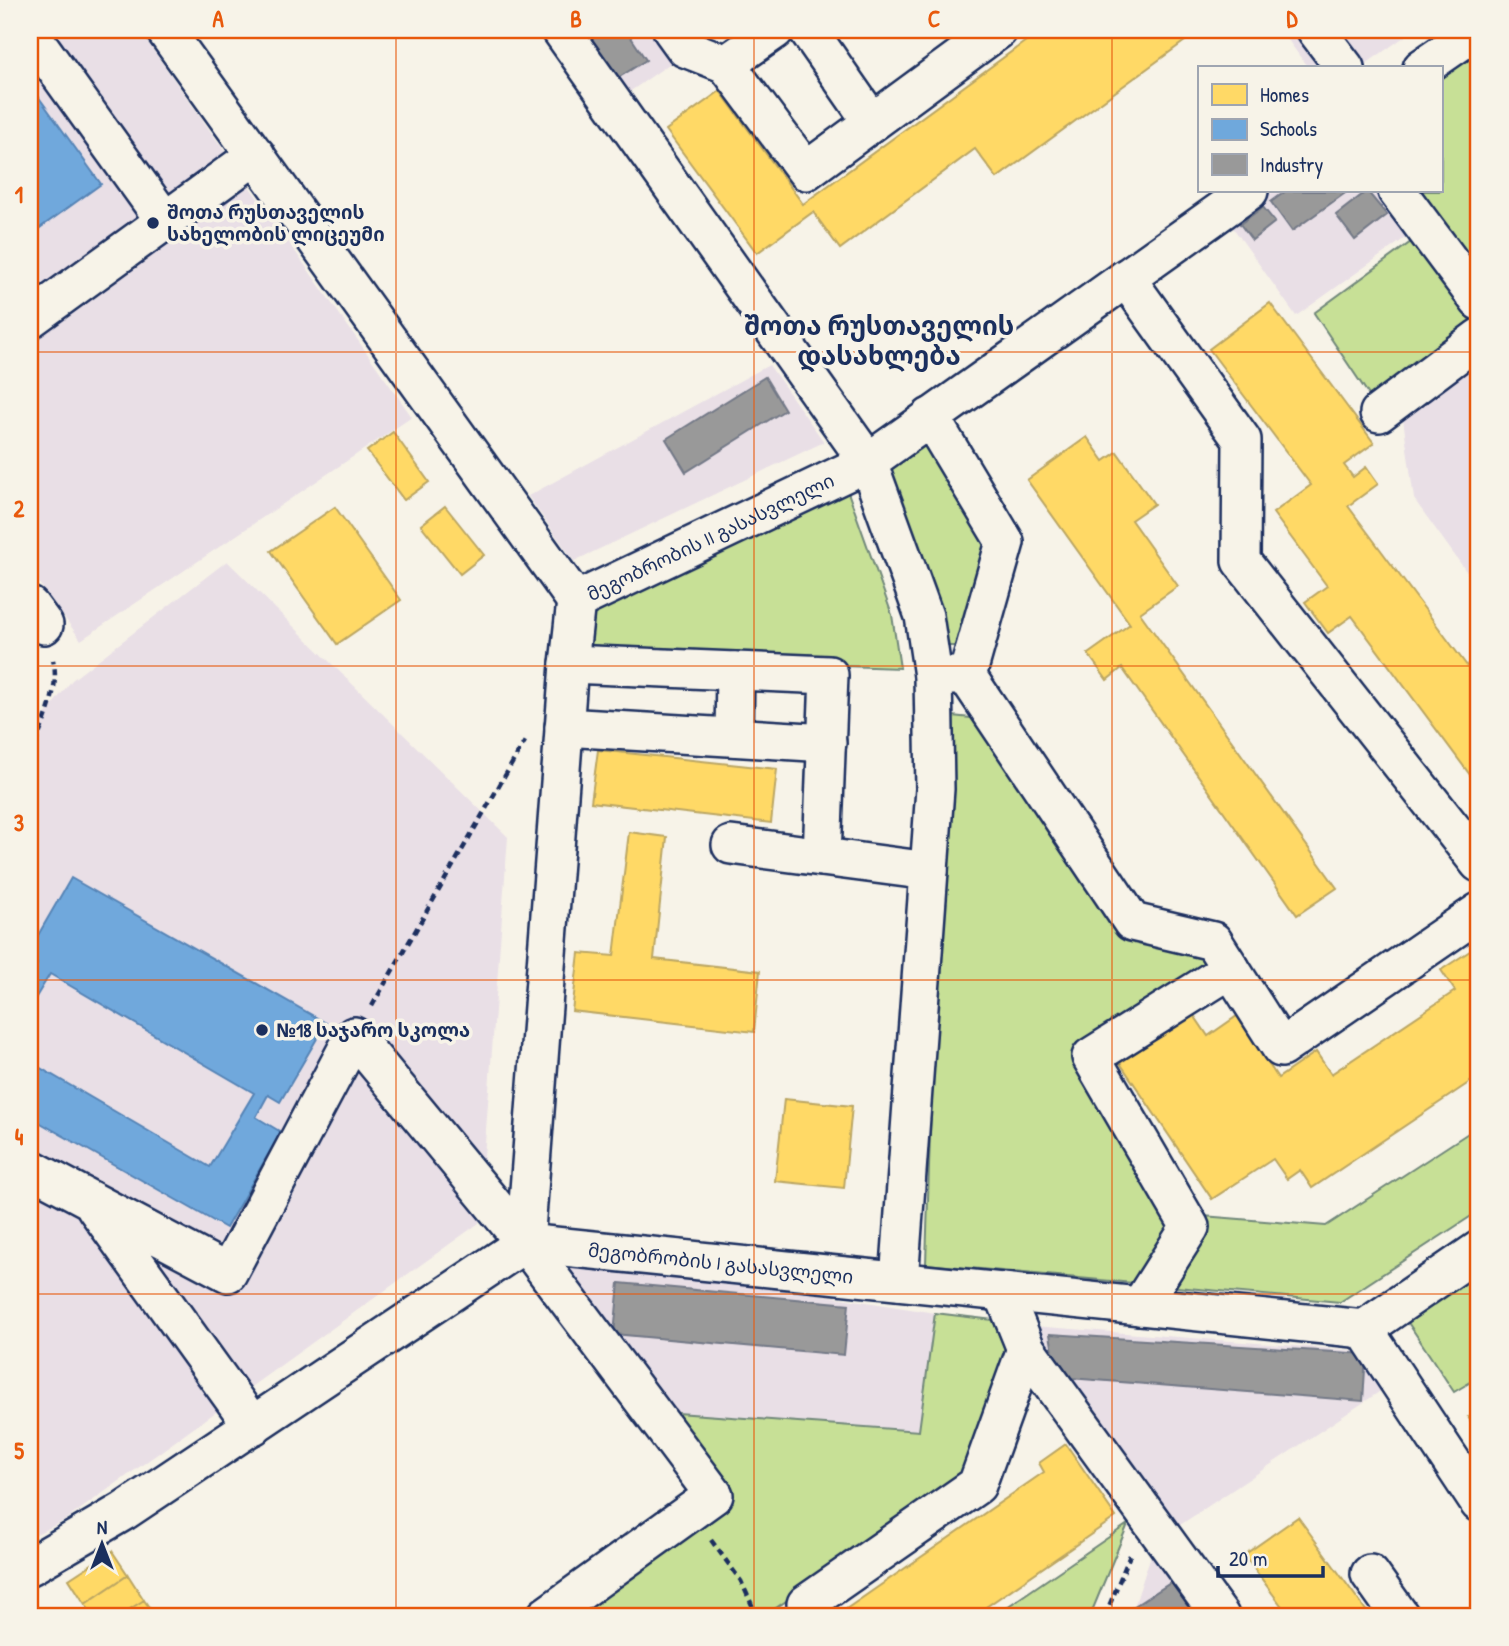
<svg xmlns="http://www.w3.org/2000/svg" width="1509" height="1646" viewBox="0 0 1509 1646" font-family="'Patrick Hand','Noto Sans Georgian',sans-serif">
<rect width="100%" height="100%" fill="#f7f3e8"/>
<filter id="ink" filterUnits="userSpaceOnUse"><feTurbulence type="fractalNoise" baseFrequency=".0143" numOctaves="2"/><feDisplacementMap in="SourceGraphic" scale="14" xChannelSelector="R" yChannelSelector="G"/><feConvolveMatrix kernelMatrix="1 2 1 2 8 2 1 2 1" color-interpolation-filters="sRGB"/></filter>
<g filter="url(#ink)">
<path fill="#e9dfe6" d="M30,30H139L412,417L81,640L30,571Z
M575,30H718L622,97Z
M1281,30H1414L1360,68H1308Z
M1258,191H1376L1408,236L1296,316L1224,215Z
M1479,346V589L1414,499L1401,404Z
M769,365L824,442L574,561L528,496Z
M227,561L508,837L479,1223L64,1521L30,1537V734L72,680Z
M579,1256L935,1313L920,1431L663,1412L562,1274Z
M1019,1325L1374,1352L1394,1382L1168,1533Z
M1152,1552L1199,1616H1131Z"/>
<path fill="#c7e096" stroke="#71887a" stroke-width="2" d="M1479,42V286L1408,191H1441V70Z
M1411,242L1478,331L1377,407L1314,313Z
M934,436L995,537L964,646H936L883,472Z
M844,481L892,615L900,668L583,657L590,602Z
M943,715L980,719L1139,935L1202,946L1217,965L1082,1049L1178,1214L1326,1226L1479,1126V1211L1340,1302L926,1264Z
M1479,1267V1377L1454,1392L1405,1318Z
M935,1313L993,1320L1014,1371L965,1480L764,1616H576L730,1505L663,1412L919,1431Z
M1128,1524L1090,1616H994Z"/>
<path fill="#ffd966" stroke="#bba664" stroke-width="2" d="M1041,30H1200L997,178L975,149L840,249L813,212L757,253L666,130L720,91L803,204Z
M1270,303L1374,443L1344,465L1353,477L1366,467L1378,484L1348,506L1479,682V787L1352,616L1328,633L1305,602L1327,586L1273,513L1311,485L1209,349Z
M393,432L429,482L404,500L367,451Z
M1087,437L1104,461L1117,452L1154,504L1131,520L1178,586L1140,613L1337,888L1297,915L1122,668L1107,680L1088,654L1130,624L1027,480Z
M445,506L484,555L460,574L421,525Z
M335,507L401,600L337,644L271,551Z
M598,750L777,769L771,823L591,802Z
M629,832L667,837L654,959L760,971L754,1032L572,1011L579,953L614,956Z
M1479,945V1076L1312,1188L1300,1170L1287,1179L1273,1159L1212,1199L1120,1063L1193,1014L1208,1036L1237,1016L1278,1078L1316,1052L1331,1074L1455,991L1441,970Z
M784,1099L852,1106L844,1188L775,1181Z
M1479,1410V1433L1468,1417Z
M1066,1444L1116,1517L973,1616H836L1044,1472L1039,1463Z
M1298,1517L1370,1616H1289L1244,1555Z
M112,1551L128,1575L85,1604L69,1579Z
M128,1575L144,1600L119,1616H93L85,1604Z
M144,1600L155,1616H119Z"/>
<path fill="#6fa8dc" stroke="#5684b6" stroke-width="2" d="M30,85L101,184L30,235Z
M71,878L326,1023L280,1102L268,1095L256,1117L281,1132L226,1228L30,1117V1062L210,1167L254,1093L50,974L30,1007V976L37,964L30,960V949Z"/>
<path fill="#999" stroke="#737987" stroke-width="2" d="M586,30H626L646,60L618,78Z
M1286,191H1348L1292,231L1271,202Z
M1367,191L1387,215L1355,240L1336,215Z
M1263,207L1275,222L1252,240L1240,224Z
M765,377L785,410L686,472L666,439Z
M619,1283L849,1304L844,1355L614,1334Z
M1050,1334L1366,1354L1363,1401L1057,1377Z
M1172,1582L1194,1616H1128L1125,1612Z"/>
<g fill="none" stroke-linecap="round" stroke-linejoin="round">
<g stroke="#1b2f5e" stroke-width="42">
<g id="minor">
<path d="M165,30L576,601"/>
<path d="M561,30L868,462L924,616L933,676L935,789L899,1281"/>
<path d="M672,30L685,48L726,64L806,171L998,30"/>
<path d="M808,30L872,122"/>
<path d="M1316,30L1345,68"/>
<path d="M30,33L165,221"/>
<path d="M726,64L775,30"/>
<path d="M1422,68L1477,30"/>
<path d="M1397,191L1479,301"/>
<path d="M1126,278L1242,440L1241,561L1479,863"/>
<path d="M30,319L256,155"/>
<path d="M1379,413L1479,338"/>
<path d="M930,417L1005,542L967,676"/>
<path id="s1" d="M576,601L868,462L1249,191"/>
<path d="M30,606L44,625"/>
<path d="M569,664L829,675L822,857"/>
<path d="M933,676H967L1132,922L1213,941L1281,1048L1479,912"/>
<path d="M564,727L827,743"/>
<path d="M734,737L735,671"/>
<path d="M731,845L929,871"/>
<path d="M30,1168L228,1273L354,1036L525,1243L714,1495L546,1616"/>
<path d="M96,1208L253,1426"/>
<path d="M525,1243L569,664L576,601"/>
<path d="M1003,1292L1026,1349L1220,1616"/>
<path d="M1140,1306L1190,1227L1091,1057L1231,969"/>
<path d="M1364,1329L1479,1503"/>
<path id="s2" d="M30,1566L124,1511L525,1243L1364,1329L1479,1250"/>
<path d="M1370,1574L1400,1616"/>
<path d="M806,1604L977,1485L1026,1349"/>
</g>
</g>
<path stroke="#1b2f5e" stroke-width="4.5" stroke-dasharray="7 5" stroke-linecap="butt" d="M30,755C42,727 61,690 53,660
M372,1006L525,741
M711,1540L741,1581L757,1616
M1105,1616L1130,1555"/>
<use href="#minor" stroke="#f7f3e8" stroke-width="37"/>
</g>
</g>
<path fill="none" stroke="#e8590c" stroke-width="2" stroke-opacity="0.55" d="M396,30V1616M754,30V1616M1112,30V1616M30,352H1479M30,666H1479M30,980H1479M30,1294H1479"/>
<g fill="#1b2f5e" stroke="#f7f3e8" stroke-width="2.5">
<circle cx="153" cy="223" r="7"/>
<circle cx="262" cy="1030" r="7"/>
</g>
<g text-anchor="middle" stroke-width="7" stroke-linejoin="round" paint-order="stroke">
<g font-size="19" font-weight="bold" fill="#1b2f5e" stroke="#f7f3e8" text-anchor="start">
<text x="167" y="219">შოთა რუსთაველის<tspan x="167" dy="22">სახელობის ლიცეუმი</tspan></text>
<text x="276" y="1037">№18 საჯარო სკოლა</text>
</g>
<g font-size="19" fill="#1b2f5e" stroke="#f7f3e8">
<text dy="7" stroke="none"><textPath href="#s1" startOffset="149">მეგობრობის II გასასვლელი</textPath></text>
<text dy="7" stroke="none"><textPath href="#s2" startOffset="788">მეგობრობის I გასასვლელი</textPath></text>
</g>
<g font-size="26" font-weight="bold" fill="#1b2f5e" stroke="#f7f3e8">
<text x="879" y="335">შოთა რუსთაველის<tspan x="879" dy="30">დასახლება</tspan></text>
</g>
</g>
<rect width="1509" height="1646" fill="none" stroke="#f7f3e8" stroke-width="77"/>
<rect x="1198" y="66" width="245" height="126" fill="#f7f3e8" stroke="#9fa5b1" stroke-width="2"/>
<rect x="1212" y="84" width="35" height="21" fill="#ffd966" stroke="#9fa5b1" stroke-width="2"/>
<text x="1260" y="102" font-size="21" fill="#1b2f5e">Homes</text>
<rect x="1212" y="119" width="35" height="21" fill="#6fa8dc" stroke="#9fa5b1" stroke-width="2"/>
<text x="1260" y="136" font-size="21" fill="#1b2f5e">Schools</text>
<rect x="1212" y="154" width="35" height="21" fill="#999999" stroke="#9fa5b1" stroke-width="2"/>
<text x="1260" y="172" font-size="21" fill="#1b2f5e">Industry</text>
<g transform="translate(102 1544)" stroke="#f7f3e8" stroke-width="5" paint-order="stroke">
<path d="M0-5L12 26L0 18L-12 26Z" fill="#1b2f5e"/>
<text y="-10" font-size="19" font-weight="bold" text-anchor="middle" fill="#1b2f5e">N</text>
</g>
<path d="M1218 1566v10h105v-10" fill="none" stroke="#1b2f5e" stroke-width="3.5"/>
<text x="1229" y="1566" font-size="21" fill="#1b2f5e" stroke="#f7f3e8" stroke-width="5" paint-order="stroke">20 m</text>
<rect x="38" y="38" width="1432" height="1570" fill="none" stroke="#e8590c" stroke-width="2.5"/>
<g font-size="23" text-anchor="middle" font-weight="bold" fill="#e8590c">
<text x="218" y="27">A</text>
<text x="576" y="27">B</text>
<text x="934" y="27">C</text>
<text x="1292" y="27">D</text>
<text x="19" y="203">1</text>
<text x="19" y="517">2</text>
<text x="19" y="831">3</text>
<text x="19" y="1145">4</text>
<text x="19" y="1459">5</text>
</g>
</svg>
